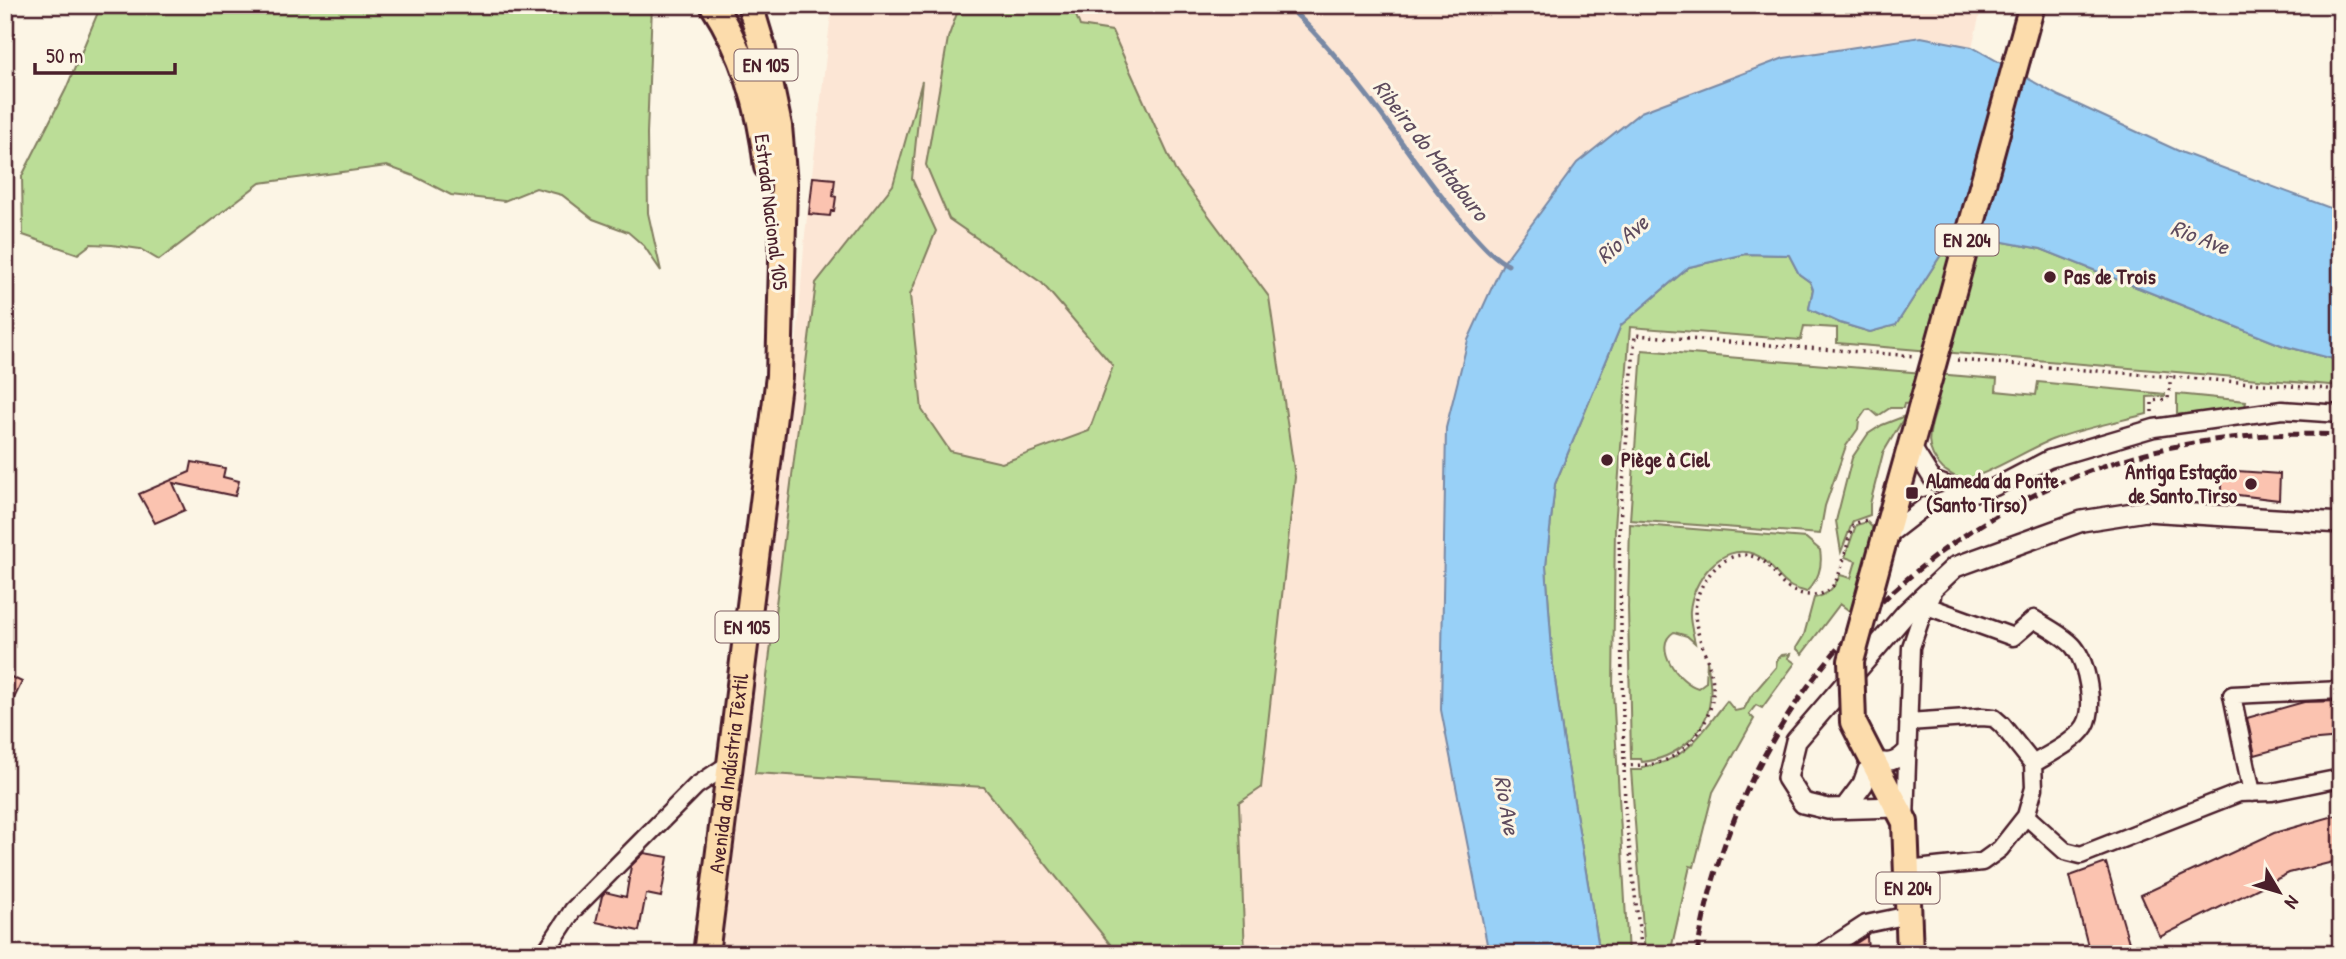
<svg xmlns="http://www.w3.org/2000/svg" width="2346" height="959" viewBox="0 0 2346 959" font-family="'Patrick Hand',sans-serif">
<rect width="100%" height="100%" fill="#fcf5e5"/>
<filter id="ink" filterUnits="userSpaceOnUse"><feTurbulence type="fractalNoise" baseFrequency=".0143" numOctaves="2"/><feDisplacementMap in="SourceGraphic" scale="14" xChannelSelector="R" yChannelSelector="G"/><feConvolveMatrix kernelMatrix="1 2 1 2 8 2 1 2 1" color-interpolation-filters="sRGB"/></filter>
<g filter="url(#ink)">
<path fill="#fce6d5" d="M832,5H1982L1972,47L1921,37L1468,340L1446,428L1441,710L1489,954H721L798,326L805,234Z"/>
<path fill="#bbdd97" stroke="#827e61" stroke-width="2" d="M98,5H652L647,134L648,213L661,271L644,246L628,232L593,219L562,195L536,188L504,201L451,195L414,176L387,166L260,183L159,260L140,249L112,245L91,244L78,254L23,235L22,176L66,89L99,10Z
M960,5H1072L1080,26L1112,31L1175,170L1269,297L1295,477L1261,788L1239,803L1245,954H1118L984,787L755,773L816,283L893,185L922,81L912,179L936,231L910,295L922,410L950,451L1002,463L1089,431L1113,366L1042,283L949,219L926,165L948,38Z
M1993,240L2041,249L2284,346L2341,361V386L1837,343V328L1804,326L1801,340L1630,327L1615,527L1613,691L1628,954H1600L1563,737L1553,665L1546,566L1555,484L1621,325L1689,267L1746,254L1789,255L1799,274L1810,282L1813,289L1809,309L1840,323L1870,332L1896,325L1946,247Z
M1642,350L1997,379L1996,391L2036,395L2038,382L2165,394V396L2147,397V414C2116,422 2084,428 2054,439C2033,446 1978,481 1962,479C1955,478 1949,473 1943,469C1920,446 1931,428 1939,400L1904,404L1903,408H1890L1878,416L1870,409L1866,410L1859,420L1858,429L1846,446L1825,506L1820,534L1630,520Z
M2177,394L2246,401L2245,407L2177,415Z
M1905,416L1883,453L1870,504V515L1853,521L1841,552L1836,521L1852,458L1868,434L1882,425Z
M1867,522L1872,527V535L1851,612L1840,604L1802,654L1796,648L1804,635L1814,598C1828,595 1834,588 1840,575L1851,578L1856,561L1845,557L1856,525Z
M1630,524L1806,538L1820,550C1823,568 1818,580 1806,592C1801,590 1795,589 1790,586C1776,578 1771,560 1754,554C1721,542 1692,581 1690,611C1689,621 1693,633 1695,643L1687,636L1674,632C1651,646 1679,683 1698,688L1706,682L1707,661C1709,674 1712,687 1710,700C1707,734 1675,759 1642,762L1641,759H1631L1628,607Z
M1790,654L1788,658L1795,663L1762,708L1756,705L1749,714L1754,719L1713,792L1694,867L1690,866L1670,954H1645L1631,770H1642V767C1687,762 1700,734 1727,701L1735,711L1744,709L1751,696L1776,667L1777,660L1782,655Z"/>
<path fill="#98d0f7" stroke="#7989a5" stroke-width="2" d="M1921,37L1972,47L2059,96L2183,153L2341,212V361L2284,346L2041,249L1993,240L1946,247L1896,325L1870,332L1840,323L1809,309L1813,289L1810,282L1799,274L1789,255L1746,254L1689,267L1621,325L1555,484L1546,566L1553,665L1563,737L1600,954H1489L1441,710L1446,428L1468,340L1503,263L1577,163L1641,112L1784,58Z"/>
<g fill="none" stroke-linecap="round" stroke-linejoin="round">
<path stroke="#7989a5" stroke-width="5" d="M1286,5C1315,30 1341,62 1365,93C1401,139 1432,189 1472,233C1483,245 1494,258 1508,265"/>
</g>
<path fill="#fbc3b0" stroke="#4a1f2b" stroke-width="2" d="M813,177L835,179L833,196L836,197L834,211H831L830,216L809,214Z
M192,462L225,468L223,477L239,481L235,496L173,483L185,510L155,523L139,494L190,472Z
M2222,470L2280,474L2279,500L2222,493Z
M5,674L22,682L5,717Z
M2341,701V738L2306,741L2255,755L2247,718L2304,702Z
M2341,814V860L2289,873L2160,937L2141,895L2274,833Z
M644,853L668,857L661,897L646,894L639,931L596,922L602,896L605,892L626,897L631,866Z
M2106,863L2130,946L2115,954H2090L2070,876Z
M1867,936L1868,954H1840Z"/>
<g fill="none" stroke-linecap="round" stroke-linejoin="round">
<g stroke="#4a1f2b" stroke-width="21">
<path id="minor" d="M1911,445L1933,480L1970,494
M1886,537L1926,506L1995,487L2049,459L2154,428L2282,410L2341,414
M1927,606L2013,637L2034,619C2046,627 2065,636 2074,647C2087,663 2096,708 2085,726C2075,742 2049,754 2033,764
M1872,759C1889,764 1896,763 1908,749
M2252,793L2232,695L2341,690
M2026,816L2065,851L2081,855L2239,793L2272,792L2341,778
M1905,821L1911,647L1923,612L1932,596
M1907,870L1982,862L2000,849L2026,816L2034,788L2033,764L2002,725L1994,718L1982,717L1908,722
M544,954L573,910L696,786L729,764
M1820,954L1866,924L1909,915"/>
</g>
<g stroke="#4a1f2b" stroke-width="24">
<path id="tertiary" d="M1897,807L1828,809L1803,803L1787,778L1796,741L1906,613L1955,567L2082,521L2146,511L2341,523
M1845,808L1863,784L1872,759"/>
</g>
<g stroke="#4a1f2b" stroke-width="30">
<g id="primary">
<path d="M713,5C744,53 761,111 767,167"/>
<path d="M2018,56L2032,5"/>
<path d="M1885,537L1917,423"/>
<path d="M1872,759L1905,822L1910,954"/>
<path id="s1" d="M706,954L779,376L784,185L779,126L762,45L750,5"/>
</g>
</g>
<path stroke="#4a1f2b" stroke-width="3.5" stroke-dasharray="2 5" stroke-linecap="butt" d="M1957,360L2341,390
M2152,412V401L2168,399L2171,376
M1624,766C1636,765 1650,766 1661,762C1693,751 1719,712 1712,677C1706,647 1686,622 1700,590C1712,564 1739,542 1767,564C1775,571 1779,583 1788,588C1800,596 1822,599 1832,587C1842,575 1847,543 1852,527L1856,523L1870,519
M1642,954L1625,810L1619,534L1635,335L1915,356"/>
<use href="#minor" stroke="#fcf5e5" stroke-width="16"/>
<use href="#tertiary" stroke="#fcf5e5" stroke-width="19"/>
<use href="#primary" stroke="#fcdcac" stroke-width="24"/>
<path stroke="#4a1f2b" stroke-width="5" stroke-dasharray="10 5" stroke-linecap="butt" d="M1697,954C1734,715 1912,515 2146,453C2209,437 2276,432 2341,435"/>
<g stroke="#4a1f2b" stroke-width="30" stroke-linecap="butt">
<path id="primary-bridge" d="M1917,423L2018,56
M1872,759L1853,722L1851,661L1885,537"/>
</g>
<use href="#primary-bridge" stroke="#fcdcac" stroke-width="24"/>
</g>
</g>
<g fill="#4a1f2b" stroke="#fcf5e5" stroke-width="2.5">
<circle cx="2050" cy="277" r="7"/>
<circle cx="1607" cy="460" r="7"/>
<circle cx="2251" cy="484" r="7"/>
<rect x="1905" y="486" width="14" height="14" rx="3.5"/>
</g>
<g text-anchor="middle" stroke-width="6" stroke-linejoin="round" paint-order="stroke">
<g fill="#fcf5e5" stroke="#7f5f63" stroke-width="2">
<rect x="734.5" y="49.5" width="63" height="31" rx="5"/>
<rect x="1935.5" y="224.5" width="63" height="31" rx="5"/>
<rect x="715.5" y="611.5" width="63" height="31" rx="5"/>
<rect x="1876.5" y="872.5" width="63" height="31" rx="5"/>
</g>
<g font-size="19" font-weight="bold" fill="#4a1f2b">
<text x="766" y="72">EN 105</text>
<text x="1967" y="247">EN 204</text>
<text x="747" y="634">EN 105</text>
<text x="1908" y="895">EN 204</text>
</g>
<g font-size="21" fill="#4a1f2b" stroke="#fcf5e5">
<text transform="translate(771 212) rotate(83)" y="7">Estrada Nacional 105</text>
<text dy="7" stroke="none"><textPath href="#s1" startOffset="182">Avenida da Indústria Têxtil</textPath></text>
</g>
<g font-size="21" font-weight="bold" fill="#4a1f2b" stroke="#fcf5e5" text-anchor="start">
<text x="2064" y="284">Pas de Trois</text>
<text x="1621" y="467">Piège à Ciel</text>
<text x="2237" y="479" text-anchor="end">Antiga Estação<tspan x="2237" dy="24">de Santo Tirso</tspan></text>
<text x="1926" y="488">Alameda da Ponte<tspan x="1926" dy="24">(Santo Tirso)</tspan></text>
</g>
<g font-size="23" font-style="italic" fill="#5e4b5e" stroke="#fcf5e5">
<text transform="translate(1431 150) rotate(52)" y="8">Ribeira do Matadouro</text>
<text transform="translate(2200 237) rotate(21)" y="8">Rio Ave</text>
<text transform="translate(1622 239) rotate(-41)" y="8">Rio Ave</text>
<text transform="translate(1507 805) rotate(80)" y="8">Rio Ave</text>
</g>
</g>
<rect width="2346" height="959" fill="none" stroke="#fcf5e5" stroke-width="28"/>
<rect x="14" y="14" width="2318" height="931" fill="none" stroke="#4a1f2b" stroke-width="2.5" filter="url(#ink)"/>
<g transform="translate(2279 892) rotate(128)" stroke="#fcf5e5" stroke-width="5" paint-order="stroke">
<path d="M0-5L12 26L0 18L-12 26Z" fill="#4a1f2b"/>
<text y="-10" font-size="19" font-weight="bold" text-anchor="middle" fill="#4a1f2b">N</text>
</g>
<path d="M35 63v10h140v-10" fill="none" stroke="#4a1f2b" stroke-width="3.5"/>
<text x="46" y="63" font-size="21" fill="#4a1f2b" stroke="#fcf5e5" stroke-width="5" paint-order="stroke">50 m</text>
</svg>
